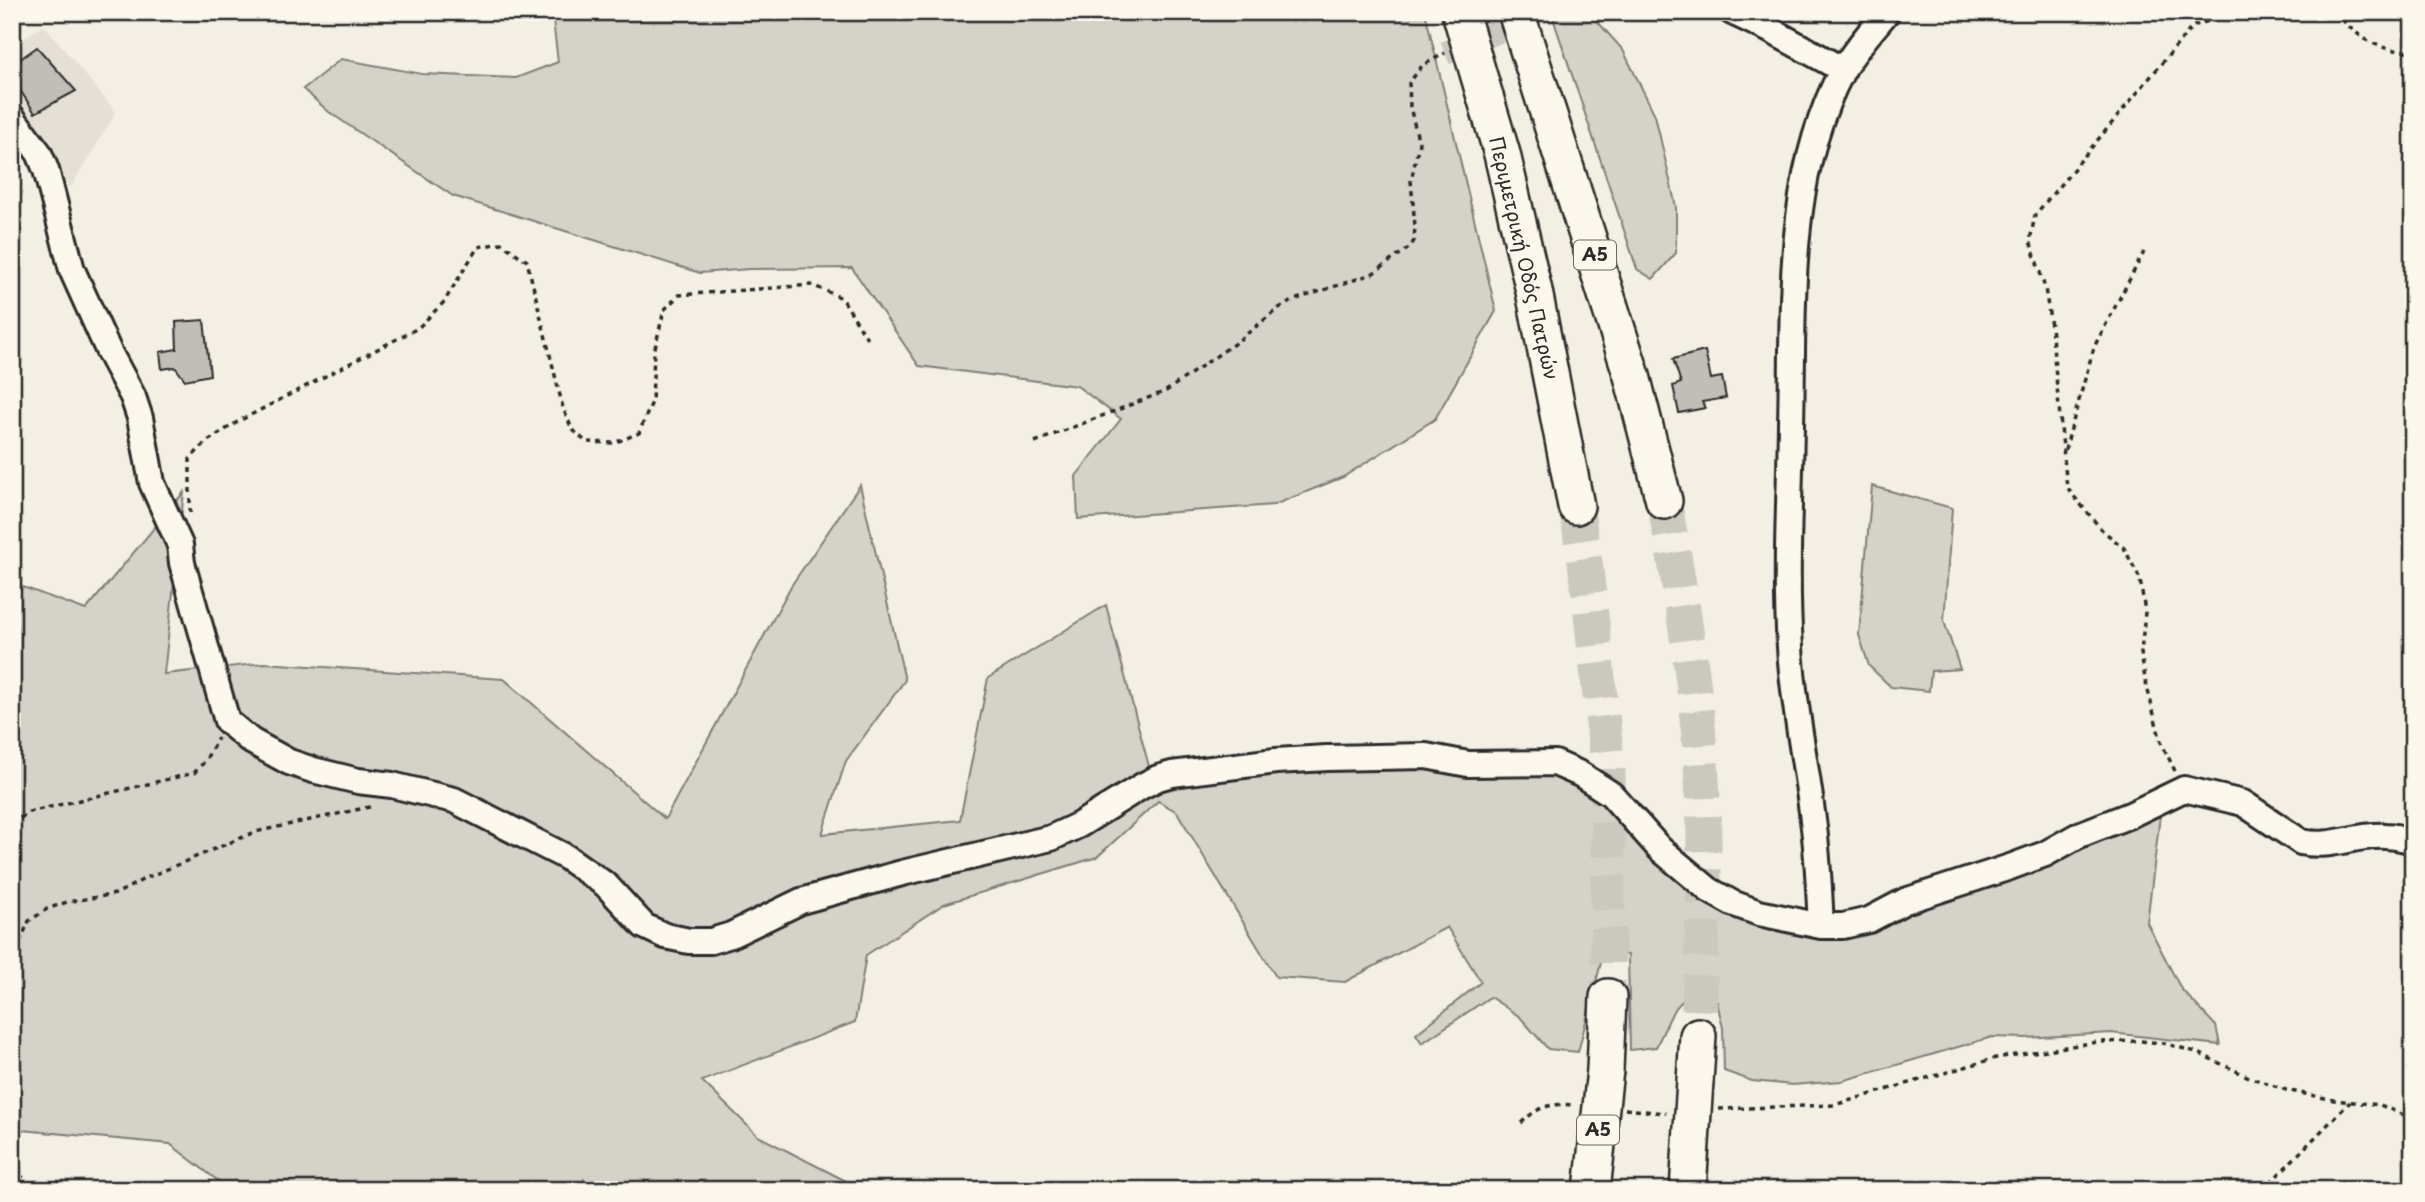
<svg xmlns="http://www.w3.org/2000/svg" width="2425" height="1202" viewBox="0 0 2425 1202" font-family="'Playpen Sans',sans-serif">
<rect width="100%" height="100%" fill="#f3efe4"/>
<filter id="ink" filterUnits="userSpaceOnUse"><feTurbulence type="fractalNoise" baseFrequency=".0143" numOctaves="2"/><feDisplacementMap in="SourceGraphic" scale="14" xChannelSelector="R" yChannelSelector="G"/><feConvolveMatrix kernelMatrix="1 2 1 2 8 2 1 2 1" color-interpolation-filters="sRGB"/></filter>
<g filter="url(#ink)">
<path fill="#e4e0d6" d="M44,25L116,112L71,187L16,121L12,104V46Z"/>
<path fill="#d5d2c9" stroke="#807e7a" stroke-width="2" d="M552,12H1425L1496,311L1435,419L1343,477L1274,505L1078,519L1076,476L1121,419L1077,386L919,366L852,268L749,269L700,273L453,196L329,112L303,89L341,59L422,74L516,78L558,62Z
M1551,12H1589L1623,50L1655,115L1676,207V253L1653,279L1637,269Z
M860,485L905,680L846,761L822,834L960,820L988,678L1106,605L1155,789L1173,782L1286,768L1551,767L1599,794L1694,887L1868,927L2012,879L2160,816L2147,923L2181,989L2216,1026L2220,1045L2111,1033L2025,1038L1992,1037L1842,1081L1792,1085L1752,1081L1724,1071L1723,1028L1717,1002L1691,991L1673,1011L1656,1047L1630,1050L1628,955L1604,951L1578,1052L1548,1049L1520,1017L1490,997L1422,1043L1416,1034L1481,982L1447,927L1345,982L1276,977L1177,812L1158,801L1097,857L944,904L866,955L855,1022L702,1081L758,1136L848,1182L818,1190H592L584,1180V1190H230L170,1144L12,1129V583L86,610L184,492L164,674L264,663L504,679L665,819L791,586Z
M1872,486L1952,508L1944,621L1960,669L1931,671L1929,691L1891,687L1869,666L1859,635Z"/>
<path fill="#c0beb6" stroke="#2b2b2b" stroke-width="2" d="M37,47L76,91L35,113L12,78V65Z
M204,320L210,375L185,380L175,367L162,369L160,352L177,349L176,322Z
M1705,351L1711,379L1722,377L1726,398L1702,402L1705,408L1679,413L1673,386L1681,383L1673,359Z"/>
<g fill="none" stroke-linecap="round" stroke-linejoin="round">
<path stroke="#cbc8bf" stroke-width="24" stroke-dasharray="24 12" stroke-linecap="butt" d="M1445,53L1546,12"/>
<path stroke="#cbc8bf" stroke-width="35" stroke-dasharray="35 18" stroke-linecap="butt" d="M1664,501C1685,612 1703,726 1704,839C1705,905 1700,971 1698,1036
M1576,506L1586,569L1608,769V997"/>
<g stroke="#2b2b2b" stroke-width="30">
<path id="minor" d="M1732,12L1770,30L1843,70
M12,117L39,153L46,170L72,270L109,352L133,397L140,418L152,483L180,545L182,563L227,721L251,741L289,762L313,770L358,781L392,785L454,800L566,857L606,885L644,926L665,936L689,941H711L731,935L801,901L902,873L1051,838L1079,825L1142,786L1158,778L1172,774L1276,761L1327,758L1426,756L1468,764L1555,763L1580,774L1611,794L1660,849L1709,890L1732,903L1759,913L1821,926H1843L1869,920L1905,901L2010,867L2045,854L2079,835L2130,815L2184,789L2243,803L2301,842C2332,849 2355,834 2385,836C2394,836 2404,839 2413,840
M1821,926C1819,890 1818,855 1813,820C1806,762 1793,705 1790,647C1785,573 1790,498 1791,424C1794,307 1785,178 1842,71C1854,50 1871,31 1887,12"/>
</g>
<g stroke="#2b2b2b" stroke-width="40">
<path id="highway" d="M1460,12L1502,154L1534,291L1576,506
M1516,12L1632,376L1664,501
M1605,1070L1608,997
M1695,1081L1698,1036"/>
</g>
<path stroke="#2b2b2b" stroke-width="3.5" stroke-dasharray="5 5" stroke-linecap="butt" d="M2335,12C2357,37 2378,52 2413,51
M1035,442L1166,391L1238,341L1279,308L1294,300L1372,274L1409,248L1414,241L1415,226L1411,181L1419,143L1410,107L1409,83L1422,66L1445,53
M2065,450L2094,347L2144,252
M190,513V459L206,442L239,421L418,328L444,302L478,247L501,243L527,261L563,408L572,429L586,442L614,443L639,433L652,402L654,352L664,310L679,295L812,285L842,298L870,343
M2175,771L2161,742L2145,679L2141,653L2145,612L2140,579L2124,548L2102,530L2067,488L2051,326L2045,288L2030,241L2035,215L2193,26L2237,12
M12,824L29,812L194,773L205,761L218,738
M12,960L29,921L47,909L67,902L116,894L146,878L255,832L374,806
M1625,1109L1666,1113
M1719,1109L1834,1105L1996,1058L2097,1042L2140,1041L2163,1043L2196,1052L2249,1077L2286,1090L2334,1100L2380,1105L2413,1119
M1521,1123C1539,1106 1550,1103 1575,1105
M12,1168L26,1180V1190
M2263,1190L2350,1102"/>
<use href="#minor" stroke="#fbf7ec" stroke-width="24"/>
<use href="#highway" stroke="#fbf7ec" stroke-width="35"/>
<g stroke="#2b2b2b" stroke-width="40" stroke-linecap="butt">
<path id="highway-bridge" d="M1592,1190L1605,1070
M1688,1190L1695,1081"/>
</g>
<use href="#highway-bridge" stroke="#fbf7ec" stroke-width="35"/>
</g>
</g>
<g text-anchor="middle" stroke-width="5" stroke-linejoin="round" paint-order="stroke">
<g fill="#fbf7ec" stroke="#696865" stroke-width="2">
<rect x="1574" y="240.5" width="42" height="29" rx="5"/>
<rect x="1577" y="1115.5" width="42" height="29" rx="5"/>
</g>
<g font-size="18" font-weight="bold" fill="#2b2b2b">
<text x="1595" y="261">Α5</text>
<text x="1598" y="1136">Α5</text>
</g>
<g font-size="19" fill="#2b2b2b" stroke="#fbf7ec">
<text transform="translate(1524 258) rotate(77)" y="7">Περιμετρική Οδός Πατρών</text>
</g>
</g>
<rect width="2425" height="1202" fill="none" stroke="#fbf7ec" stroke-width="42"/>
<rect x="21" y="21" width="2383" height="1160" fill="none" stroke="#2b2b2b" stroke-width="2.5" filter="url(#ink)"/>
</svg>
